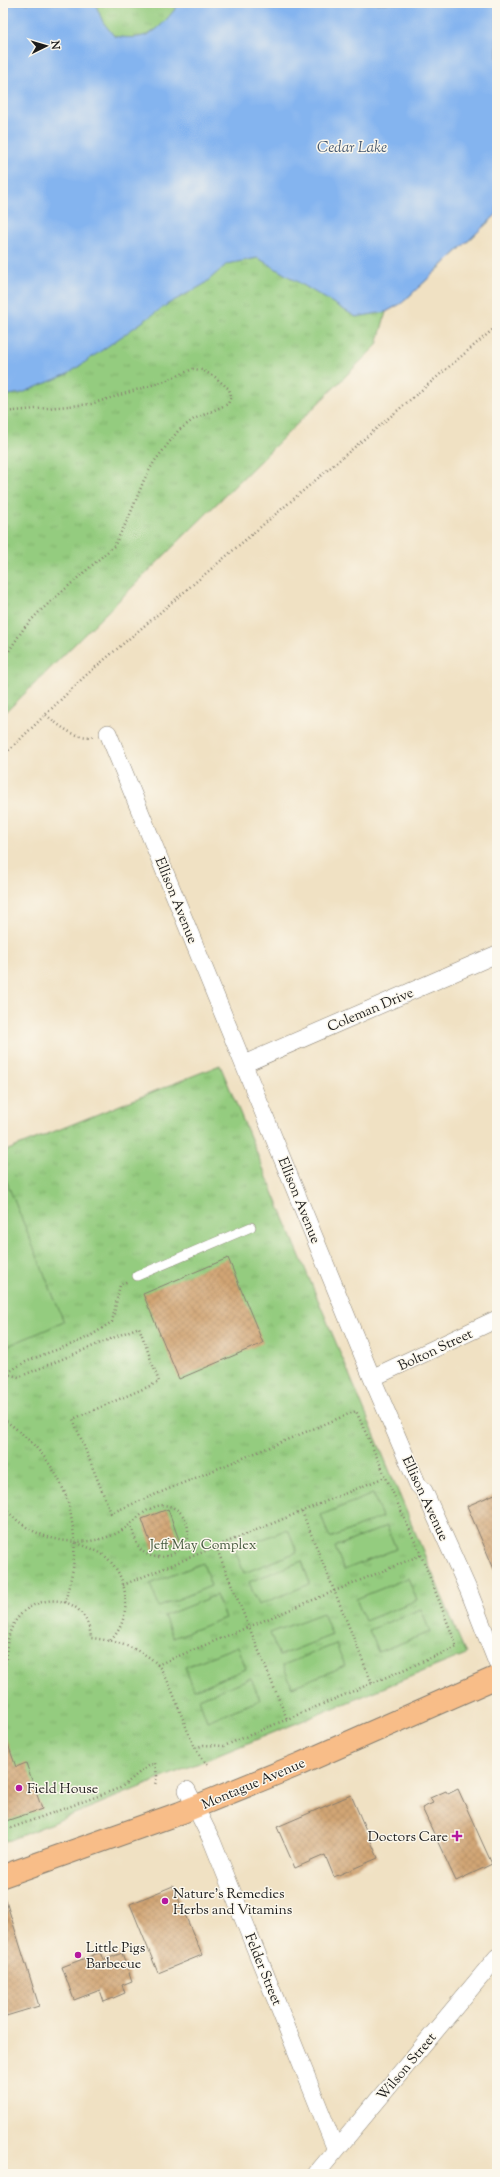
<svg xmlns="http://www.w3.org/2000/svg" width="500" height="2177" viewBox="0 0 500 2177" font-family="'Sorts Mill Goudy',serif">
<defs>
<pattern id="grass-tufts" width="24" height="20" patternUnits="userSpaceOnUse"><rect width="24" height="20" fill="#94cc7f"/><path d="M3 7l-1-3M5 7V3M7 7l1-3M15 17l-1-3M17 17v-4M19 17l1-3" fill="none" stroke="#7faf6d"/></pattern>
<pattern id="building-cross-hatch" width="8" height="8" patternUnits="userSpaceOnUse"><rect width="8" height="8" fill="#d1a575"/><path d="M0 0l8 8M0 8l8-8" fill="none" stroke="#b38d65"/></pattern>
</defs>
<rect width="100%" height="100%" fill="#fbf7ec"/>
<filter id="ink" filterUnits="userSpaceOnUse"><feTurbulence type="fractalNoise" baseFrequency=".025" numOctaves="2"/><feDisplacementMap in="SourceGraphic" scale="8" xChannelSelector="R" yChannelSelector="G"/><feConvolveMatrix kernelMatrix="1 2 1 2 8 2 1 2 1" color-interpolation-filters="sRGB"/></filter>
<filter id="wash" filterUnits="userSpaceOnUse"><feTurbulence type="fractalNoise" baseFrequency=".012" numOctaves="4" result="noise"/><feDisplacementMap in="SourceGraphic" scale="16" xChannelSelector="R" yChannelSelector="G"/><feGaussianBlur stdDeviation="0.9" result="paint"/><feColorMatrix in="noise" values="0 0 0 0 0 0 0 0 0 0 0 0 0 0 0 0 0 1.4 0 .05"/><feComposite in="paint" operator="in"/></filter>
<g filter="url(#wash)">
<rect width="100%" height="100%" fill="#f0e1c3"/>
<path fill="url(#grass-tufts)" stroke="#58744e" d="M3,3H497V214L402,303L386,312L377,345L3,715Z
M220,1065L466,1654L3,1843V1152Z"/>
<path fill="#94cc7f" stroke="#58744e" d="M3,1173L64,1322L3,1348Z
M373,1494L382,1517L330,1538L321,1515Z
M387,1526L396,1549L344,1570L335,1547Z
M288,1529L297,1552L244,1573L235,1550Z
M302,1561L310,1584L258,1605L249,1582Z
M203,1563L211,1586L159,1607L150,1584Z
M408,1578L417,1600L365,1621L356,1599Z
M216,1595L225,1618L173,1638L164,1616Z
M421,1609L430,1632L378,1652L369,1630Z
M323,1613L332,1635L279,1656L270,1633Z
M336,1644L345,1666L292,1687L283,1665Z
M238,1646L246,1669L194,1690L185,1667Z
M251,1678L260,1700L207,1721L199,1699Z"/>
<path fill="#84b4ef" stroke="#506886" d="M3,3H95L103,22L114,36C151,42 158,30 180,3H497V214L402,303L386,312L356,317L258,258L227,264L203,285L168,304L68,374L22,393L3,396Z"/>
<g id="blocks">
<path fill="url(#building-cross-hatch)" d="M228,1258L263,1343L179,1379L143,1294Z
M497,1493V1576L467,1506Z
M168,1509L179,1540L153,1550L142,1519Z
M3,1736H5L16,1767L26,1763L42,1809L3,1822Z
M458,1789L492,1864L456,1881L422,1808L433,1803L430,1798L446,1791L448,1794Z
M351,1795L378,1858L334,1877L325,1855L295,1868L277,1827Z
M173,1886L202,1955L158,1973L130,1904Z
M6,1901L39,2006L3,2017V1902Z
M101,1952L104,1960L122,1953L132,1981L122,1985L125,1993L104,2002L100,1990L74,2000L62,1967Z"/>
</g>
</g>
<g filter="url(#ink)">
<use href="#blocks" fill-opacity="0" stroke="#867e70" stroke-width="1"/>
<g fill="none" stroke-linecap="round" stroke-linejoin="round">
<g stroke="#867e70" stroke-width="10">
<path id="service" d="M137,1276L251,1227"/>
</g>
<g stroke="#867e70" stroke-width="18">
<path id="minor" d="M108,733L372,1378L418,1485L424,1491L468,1589L497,1663
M244,1064L497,954
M372,1378L497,1319
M187,1790L212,1841L336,2150
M316,2174L497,1957"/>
</g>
<g stroke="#867e70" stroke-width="24">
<path id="primary" d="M3,1876L180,1813L300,1764L497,1677"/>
</g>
<path stroke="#867e70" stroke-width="2.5" stroke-dasharray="1 3" stroke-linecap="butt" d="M3,412L91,404L165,381L193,369L202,370L215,377L229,389L231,396L228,404L194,419L178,431L154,462L144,480L129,517L114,546L39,612L24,628L3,660
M46,715C60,726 75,740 94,736
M3,756L84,677L497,326
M3,1373L10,1370
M6,1374L19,1377L139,1327L159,1382L73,1419L111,1513L356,1411L421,1555L457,1647L224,1746L204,1745L195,1748
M3,1379C15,1360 65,1349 86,1338C95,1334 103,1327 112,1322L120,1285L128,1281
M3,1419C29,1437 52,1461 64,1491C71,1507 72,1525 75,1542
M3,1505C27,1539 77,1551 115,1534C131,1527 139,1513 154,1507C172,1500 189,1515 188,1533C187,1554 156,1565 141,1550C135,1543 134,1534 131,1525
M302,1512L372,1683
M216,1547L287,1719
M123,1585L385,1477
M65,1603L73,1569L75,1542C86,1547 99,1550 108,1559C130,1580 132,1620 110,1641
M157,1665L421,1555
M3,1666L7,1660C0,1592 86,1579 91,1638C112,1640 137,1647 154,1661C176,1680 189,1758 210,1765
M3,1831L120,1788C132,1780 142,1768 155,1763L157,1776L155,1785"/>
<use href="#service" stroke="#fff" stroke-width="9"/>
<use href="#minor" stroke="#fff" stroke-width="17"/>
<use href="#primary" stroke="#f8bd88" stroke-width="22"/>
</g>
</g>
<g fill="#b5179e" stroke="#fbf7ec" stroke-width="1.5">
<circle cx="19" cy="1788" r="4"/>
<path d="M455 1830h4v4h4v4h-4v4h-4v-4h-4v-4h4z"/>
<circle cx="165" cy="1901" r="4"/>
<circle cx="78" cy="1955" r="4"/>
</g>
<g text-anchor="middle" stroke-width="3" stroke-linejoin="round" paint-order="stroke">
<g font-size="14" fill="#1c1c1c" stroke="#fbf7ec">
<text transform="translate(177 900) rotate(68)" y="5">Ellison Avenue</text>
<text transform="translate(370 1009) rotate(-23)" y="5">Coleman Drive</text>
<text transform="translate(300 1200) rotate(68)" y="5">Ellison Avenue</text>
<text transform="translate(435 1349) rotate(-25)" y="5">Bolton Street</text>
<text transform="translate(426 1498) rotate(65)" y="5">Ellison Avenue</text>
<text transform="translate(253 1783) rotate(-23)" y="5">Montague Avenue</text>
<text transform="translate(264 1969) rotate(68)" y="5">Felder Street</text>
<text transform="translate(406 2066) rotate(-50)" y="5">Wilson Street</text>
</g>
<g font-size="14" fill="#465a3f" stroke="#fbf7ec">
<text x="203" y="1549">Jeff May Complex</text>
</g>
<g font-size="14" fill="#1c1c1c" stroke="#fbf7ec" text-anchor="start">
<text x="27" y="1793">Field House</text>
<text x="448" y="1841" text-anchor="end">Doctors Care</text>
<text x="173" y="1898">Nature's Remedies<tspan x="173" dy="16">Herbs and Vitamins</tspan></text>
<text x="86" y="1952">Little Pigs<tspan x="86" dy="16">Barbecue</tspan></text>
</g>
<g font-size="15" font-style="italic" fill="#465970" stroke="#fbf7ec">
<text x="352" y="152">Cedar Lake</text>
</g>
</g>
<rect width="500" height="2177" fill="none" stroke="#fbf7ec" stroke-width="16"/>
<g transform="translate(46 46) rotate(85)" stroke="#fbf7ec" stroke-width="3" paint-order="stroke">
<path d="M0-3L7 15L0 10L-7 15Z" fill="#1c1c1c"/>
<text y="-6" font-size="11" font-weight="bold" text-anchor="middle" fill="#1c1c1c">N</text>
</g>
</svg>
